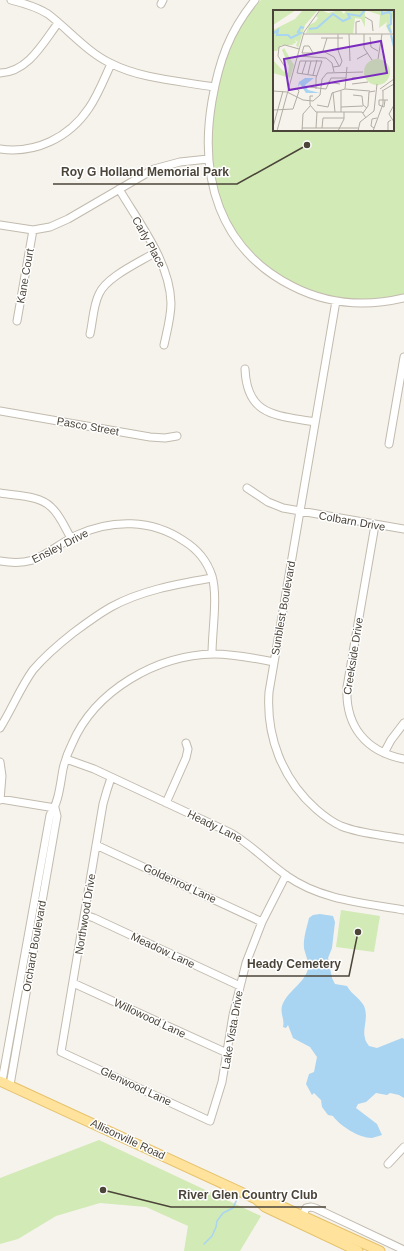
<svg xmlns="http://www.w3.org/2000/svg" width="404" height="1251" viewBox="0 0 404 1251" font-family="Helvetica,sans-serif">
<rect width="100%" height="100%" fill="#f6f3ec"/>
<path fill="#d2eab5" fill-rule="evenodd" d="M261,0H404V294C386,298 368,300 350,299C286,294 228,245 215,182C205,139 214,79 233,40C240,25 250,12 261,0ZM274,11H393V130H274Z
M341,910L380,916L374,952L336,947Z
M99,1140L261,1216L240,1251H184L188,1226L146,1207L100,1203L56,1216L18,1239L0,1244V1178Z"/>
<path fill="#a9d4f2" d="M320,914L333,916L335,922L332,948L328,958L332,978L335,984L347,986C351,994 360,998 364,1006C369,1018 362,1029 365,1038C365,1041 368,1044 369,1046L377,1048L402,1038L404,1039V1098L399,1095L390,1093L387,1095L376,1093L366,1102L358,1104L356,1108L377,1124L382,1135C379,1136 375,1137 372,1138C359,1138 340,1126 333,1116L328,1115L322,1107L321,1100L314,1093L312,1095L306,1084L309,1074L314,1072L317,1057L310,1047L293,1038L288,1025L286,1028L283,1027C285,1020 280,1014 282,1006C287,991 304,984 308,969C310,964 305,954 304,948C303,938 307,927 309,918L313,915Z"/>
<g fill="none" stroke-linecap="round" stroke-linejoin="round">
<path stroke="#a9d4f2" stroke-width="1.5" d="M204,1244L212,1236L216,1227L217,1221L223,1213L233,1208L237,1199"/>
<g stroke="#c2bbae" stroke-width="9">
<path id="minor" d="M11,0C23,3 37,7 48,14C69,30 86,51 110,63C141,79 180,81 214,87
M255,0C229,32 219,61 212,101C199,177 219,249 292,286C327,304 366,307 404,298
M161,4L163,0
M0,73C28,72 43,43 58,23
M0,149C35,154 69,138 89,108C98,95 104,79 111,64
M119,189C139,223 170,262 171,303C171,317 167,331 164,345
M0,225L33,230L50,227L68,219L154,169L180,162L208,159
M336,301L269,692C266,736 282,779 316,809C324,816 332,822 341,826C361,834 383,835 404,839
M17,321L33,230
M90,334C93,321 93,306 99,294C106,277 140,262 156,252
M245,369C247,417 277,415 315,422
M0,411L150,437L165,438L177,436
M389,444L404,357
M247,488L268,502L283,508L404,529
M0,493C16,496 39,495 51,507C60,515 65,528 71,538
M375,525L347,687C345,726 366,752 404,759
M0,561C39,568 46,550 77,535C112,519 152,519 184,541C197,549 207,561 212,576C218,597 212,631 212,654
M0,728C12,709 20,688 33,670C45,656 59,644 73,633C85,624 97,615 111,607C142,590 178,584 212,578
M384,753L391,740L404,723
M66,759L94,769L231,833C253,846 267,862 287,876C321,900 364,903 404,910
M0,762L2,776L0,800
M111,778L107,790L103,804L61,1052L210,1121L222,1082L233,1015L246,963L262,922L286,875
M0,799L55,808
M166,803L186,758L188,749L186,743
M96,845L262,922
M85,915L94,918L240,986
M73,983L227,1053
M2,1081L50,815C59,802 60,785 63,769C65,760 68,752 72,744C95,690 157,655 214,654C234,654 254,658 274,662
M10,1085L57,816L55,808
M388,1164L404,1147
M303,1215L306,1208L311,1207L315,1208L404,1250"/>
</g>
<g stroke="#e6c16a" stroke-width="11">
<path id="major" d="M0,1081L256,1199L265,1207L358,1251
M256,1199L268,1200L380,1251"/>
</g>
<use href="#minor" stroke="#fff" stroke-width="7"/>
<use href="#major" stroke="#ffe39c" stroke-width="9"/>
</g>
<g text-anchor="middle" stroke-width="3" stroke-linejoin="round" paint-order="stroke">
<g font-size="11" fill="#4b4439" stroke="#fff">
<text transform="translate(149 242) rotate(61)" y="4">Carly Place</text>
<text transform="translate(25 276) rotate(-80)" y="4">Kane Court</text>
<text transform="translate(88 426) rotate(10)" y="4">Pasco Street</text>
<text transform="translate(352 521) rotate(10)" y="4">Colbarn Drive</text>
<text transform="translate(60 546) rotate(-27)" y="4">Ensley Drive</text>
<text transform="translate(283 608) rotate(-80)" y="4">Sunblest Boulevard</text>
<text transform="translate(353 656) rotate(-81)" y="4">Creekside Drive</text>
<text transform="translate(215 826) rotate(26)" y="4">Heady Lane</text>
<text transform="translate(180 883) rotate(25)" y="4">Goldenrod Lane</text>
<text transform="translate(85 914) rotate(-81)" y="4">Northwood Drive</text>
<text transform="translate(34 946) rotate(-80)" y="4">Orchard Boulevard</text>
<text transform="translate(163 950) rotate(25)" y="4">Meadow Lane</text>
<text transform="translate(150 1018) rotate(25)" y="4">Willowood Lane</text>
<text transform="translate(232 1030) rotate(-80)" y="4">Lake Vista Drive</text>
<text transform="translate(136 1086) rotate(25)" y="4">Glenwood Lane</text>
<text transform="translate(128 1139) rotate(25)" y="4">Allisonville Road</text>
</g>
</g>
<g transform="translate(273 10)">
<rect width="121" height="121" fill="#f6f3ec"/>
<path d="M0,0H23L0,15ZM30,0H45L32,15L25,38L23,35L26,29L24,32L22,29L23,33L19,34L21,35H8L4,41H0V20L22,9ZM48,0L55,3L67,0L71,4L73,0H121L118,17L119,22H116L113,16L114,12L106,18L107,5L92,0V17L88,9L82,8L80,24L33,23L36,15L42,12L45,8L43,6ZM11,38L21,55L17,68L0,63V50L10,61L15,63L16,56L9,40ZM91 62a13 13 0 1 1 26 0a13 13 0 1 1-26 0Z" fill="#d2eab5"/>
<path d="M32,68H41L32,75L35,80L47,83H33L27,74L25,77L26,72Z" fill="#a9d4f2"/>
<path fill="none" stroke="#a9d4f2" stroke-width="2" d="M109,0V4L121,0M115,2L118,4V14L115,16L118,23M36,19L44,18L60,4L70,11L77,8L75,4L87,6L92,0M0,21L1,23L5,20L4,25H15L18,28L28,23L25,22L28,17L31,18M118,25L121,37"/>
<path fill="none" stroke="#b2ada4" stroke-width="1" d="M92,7L99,11L100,21M30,24H121M76,24L77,51M83,24V12L87,11M91,24V38L99,50M97,27L98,37L105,41M48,28H70M31,36H36L40,43H29ZM50,41L61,47L66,56M40,43L50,41L54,28M25,46L53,48L59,53L61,62M84,49L95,43M105,49L109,24M12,57L5,46L6,37L12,35L26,39M60,57L67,56L69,51L65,40V24M29,64L33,51M35,64L38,51M40,65L44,50M44,66L24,63L27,51H49M79,68L91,67M55,72L67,74M79,74L95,72M37,77L53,79L58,68H73M43,79V68L49,51M72,79L97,81M107,79L121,69M0,81L14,82M68,81V102M109,81L121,74M14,82L30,90L40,91L47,85L49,69L54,63L90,62M60,82L62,102M80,85L89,86L90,95L94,98M40,86H37V95L43,102H89L93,108M112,90L111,97L106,95V90H115M44,95L55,97L59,83L72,79L74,57M121,95L116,104L121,112M68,97L90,96M0,100L20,99L26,81L23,78M90,103L95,96L96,82L102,81M0,117L10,81M29,118H85M43,118L44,102M49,118L50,108H71M101,118L98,116L99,109L104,108M4,121L31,22L47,0M29,121L30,104L37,96M65,121L71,109V102M85,121L87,112L101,101L104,74M100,121L110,94V81M115,121V112L118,110"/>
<path fill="#7b2cbf" fill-opacity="0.15" stroke="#7b2cbf" stroke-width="2" d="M108,31L114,63L16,80L11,49Z"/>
<rect width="121" height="121" fill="none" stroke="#4b4439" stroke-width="2"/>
</g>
<path fill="none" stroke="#4b4439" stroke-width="1.5" d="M307 145L237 184H53M358 932L349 976H239M103 1190L171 1207H326"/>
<g fill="#4b4439" stroke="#fff" stroke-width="1.5">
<circle cx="307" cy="145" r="4"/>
<circle cx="358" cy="932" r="4"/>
<circle cx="103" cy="1190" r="4"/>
</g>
<g font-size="12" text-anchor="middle" font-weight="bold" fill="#4b4439" stroke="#fff" stroke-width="3" stroke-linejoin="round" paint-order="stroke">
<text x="145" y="176">Roy G Holland Memorial Park</text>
<text x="294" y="968">Heady Cemetery</text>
<text x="248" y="1199">River Glen Country Club</text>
</g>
</svg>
